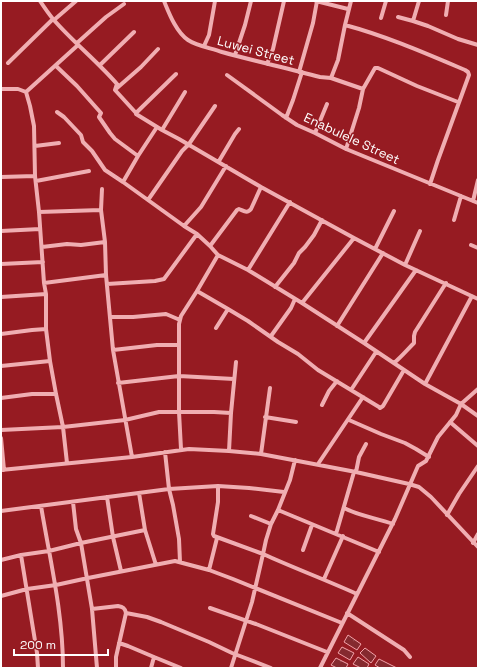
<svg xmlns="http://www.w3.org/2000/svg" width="479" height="669" viewBox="0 0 479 669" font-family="'Space Grotesk',sans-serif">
<defs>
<pattern id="water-ripples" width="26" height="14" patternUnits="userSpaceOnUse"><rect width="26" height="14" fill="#852a2f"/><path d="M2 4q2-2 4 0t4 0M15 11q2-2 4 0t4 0" fill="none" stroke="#974a4e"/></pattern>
</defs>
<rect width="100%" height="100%" fill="#961b22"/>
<path fill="url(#water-ripples)" stroke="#f2a1a8" d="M348,635L361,644L357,650L344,642Z
M342,647L354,653L350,660L338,653Z
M365,648L376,656L371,663L360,653Z
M358,657L369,664L367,668H361L353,664Z
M336,658L348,664L346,668H337L331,665Z
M379,659L397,668H380L375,665Z"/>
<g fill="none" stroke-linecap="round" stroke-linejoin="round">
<path stroke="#f0aeb2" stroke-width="4" d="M40,1C44,7 48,13 53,19C73,42 97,61 117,84L115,90L136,113V114L162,130L179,139L261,187L354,238L405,265L478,299
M164,1C169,13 176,32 188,40C197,46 211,48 222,52C254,61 287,68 320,77L331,78L363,89
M316,1L348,9
M419,1L413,21L428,26L458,39L478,45
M446,15L448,1
M398,17L413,21
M381,18L386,1
M54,20L76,1
M345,25C386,36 425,53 465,70L468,72L469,75L438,160L430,184
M77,43L106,17L124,4
M204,46L209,35L215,1
M235,55L245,25L251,1
M8,63L53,19
M267,64L273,49L284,1
M100,65L134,32
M56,66L77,86L101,113L99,117L110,133L115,139L138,156L157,127
M299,72L313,23L317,1
M227,75L282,115L297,125L315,133L346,149L478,203
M331,78L338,60L345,25L351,1
M117,88L141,67L158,49
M1,89H18L26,92L30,106L34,126L35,176L39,212L44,283L46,294V329L50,361L56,394L63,427L67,463
M26,92L78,45
M57,112L64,117L81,135L83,142L92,151L105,170L123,182L184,226L197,234L210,246L218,255L248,270L302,303L364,343L425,384L461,404L478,416
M136,113L176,74
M286,118L293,100L302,72
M162,130L185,92
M315,133L327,104
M35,146L59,143
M346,149L359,108L363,89L375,68H378L417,86L458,102
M219,161L235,134L239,129
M1,177L35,176
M36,181L89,171
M123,182L138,156
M148,200L182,151L189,144L215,106
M473,201L478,180
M101,210L102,189
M39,212L101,210L105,242L106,275L113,350L132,457
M454,220L461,196
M184,226L201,207L226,166
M1,231L40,229
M471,245L478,248
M210,246L237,210L239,209C244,211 247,214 251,209L261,187
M42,247L67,244L81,245L105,242
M375,249L394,211
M1,264L43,262
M405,265L420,231
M248,270L290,202
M44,283L106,275
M107,284L155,281L164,279L197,234
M275,287L294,263L299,253L305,247L314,235L322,220
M197,291L228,309L248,321L278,342L298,354L318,370L379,407L380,408L383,406L404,370
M1,297L46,294
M302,303L354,238
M110,317H133L166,314L180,320
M337,326L383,253
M216,328L228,309
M1,334L32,330L46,329
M271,336L291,308L295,299
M364,343L416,270
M113,350L157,345H179
M394,363C401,357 407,350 414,343V336L415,332L446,283
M1,366L50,361
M118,383L179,376L234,379
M425,384L472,296
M351,390L376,352
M1,398L32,394H56
M322,405L329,391L337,381
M265,417L296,422
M349,420L381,434L405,443L416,449L429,457
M450,422L478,446
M1,430L63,427L125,420L159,412H214L231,413
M1,438L4,470
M181,449L179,412V324L181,316L197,291L218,255
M229,451L231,413L236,362
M165,452L169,489L173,505L179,539L180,562
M261,454L270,388
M318,464L363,397
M1,470L132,457L189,449L229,451L261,454L356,472L409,484L419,487L431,497L478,547
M356,472L359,457L366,444
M218,486L249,488L284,492
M139,493L145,530L156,565
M107,497L113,537L121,571
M73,502L76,529L81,543L92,609L97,668
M41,506C50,560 63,613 63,668
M344,508C359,516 377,518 393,524
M278,510L379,552
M1,511L169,489L218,486V502L213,534L214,536L263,554L266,540L271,524L278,510L290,480L295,460
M447,515L459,494L478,466
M251,516L271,524
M336,534L354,472
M473,543L478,534
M303,550L312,525
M21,555L37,653L38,668
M1,560L21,555L49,551L81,543L145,530
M209,570L217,538
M324,579L343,536
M1,596L27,589L56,585L88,578L175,561L209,570L233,579L342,623
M210,608L256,624L327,652
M92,609L118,606C123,607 125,608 126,613L116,657V668
M126,613L147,617L161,622L209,642L232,653L271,668
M347,613L404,650L410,657
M119,643L128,646L154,657
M151,668L154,657L181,668
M231,668L252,602L263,554C294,568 326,580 357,594
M320,668L395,519L418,466L426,461L438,437L456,415L461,404L478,389"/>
</g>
<g text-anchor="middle" stroke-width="3" stroke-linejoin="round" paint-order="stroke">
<g font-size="13" fill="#fff" stroke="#961b22">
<text transform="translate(256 50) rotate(15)" y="5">Luwei Street</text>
<text transform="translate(352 138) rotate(25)" y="5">Enabulele Street</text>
</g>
</g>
<rect width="479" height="669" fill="none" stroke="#ffffff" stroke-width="4"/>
<path d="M14 649v6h94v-6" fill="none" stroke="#ffffff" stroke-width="2"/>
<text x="20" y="649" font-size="12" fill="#ffffff" stroke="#961b22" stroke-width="3" paint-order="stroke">200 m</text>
</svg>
